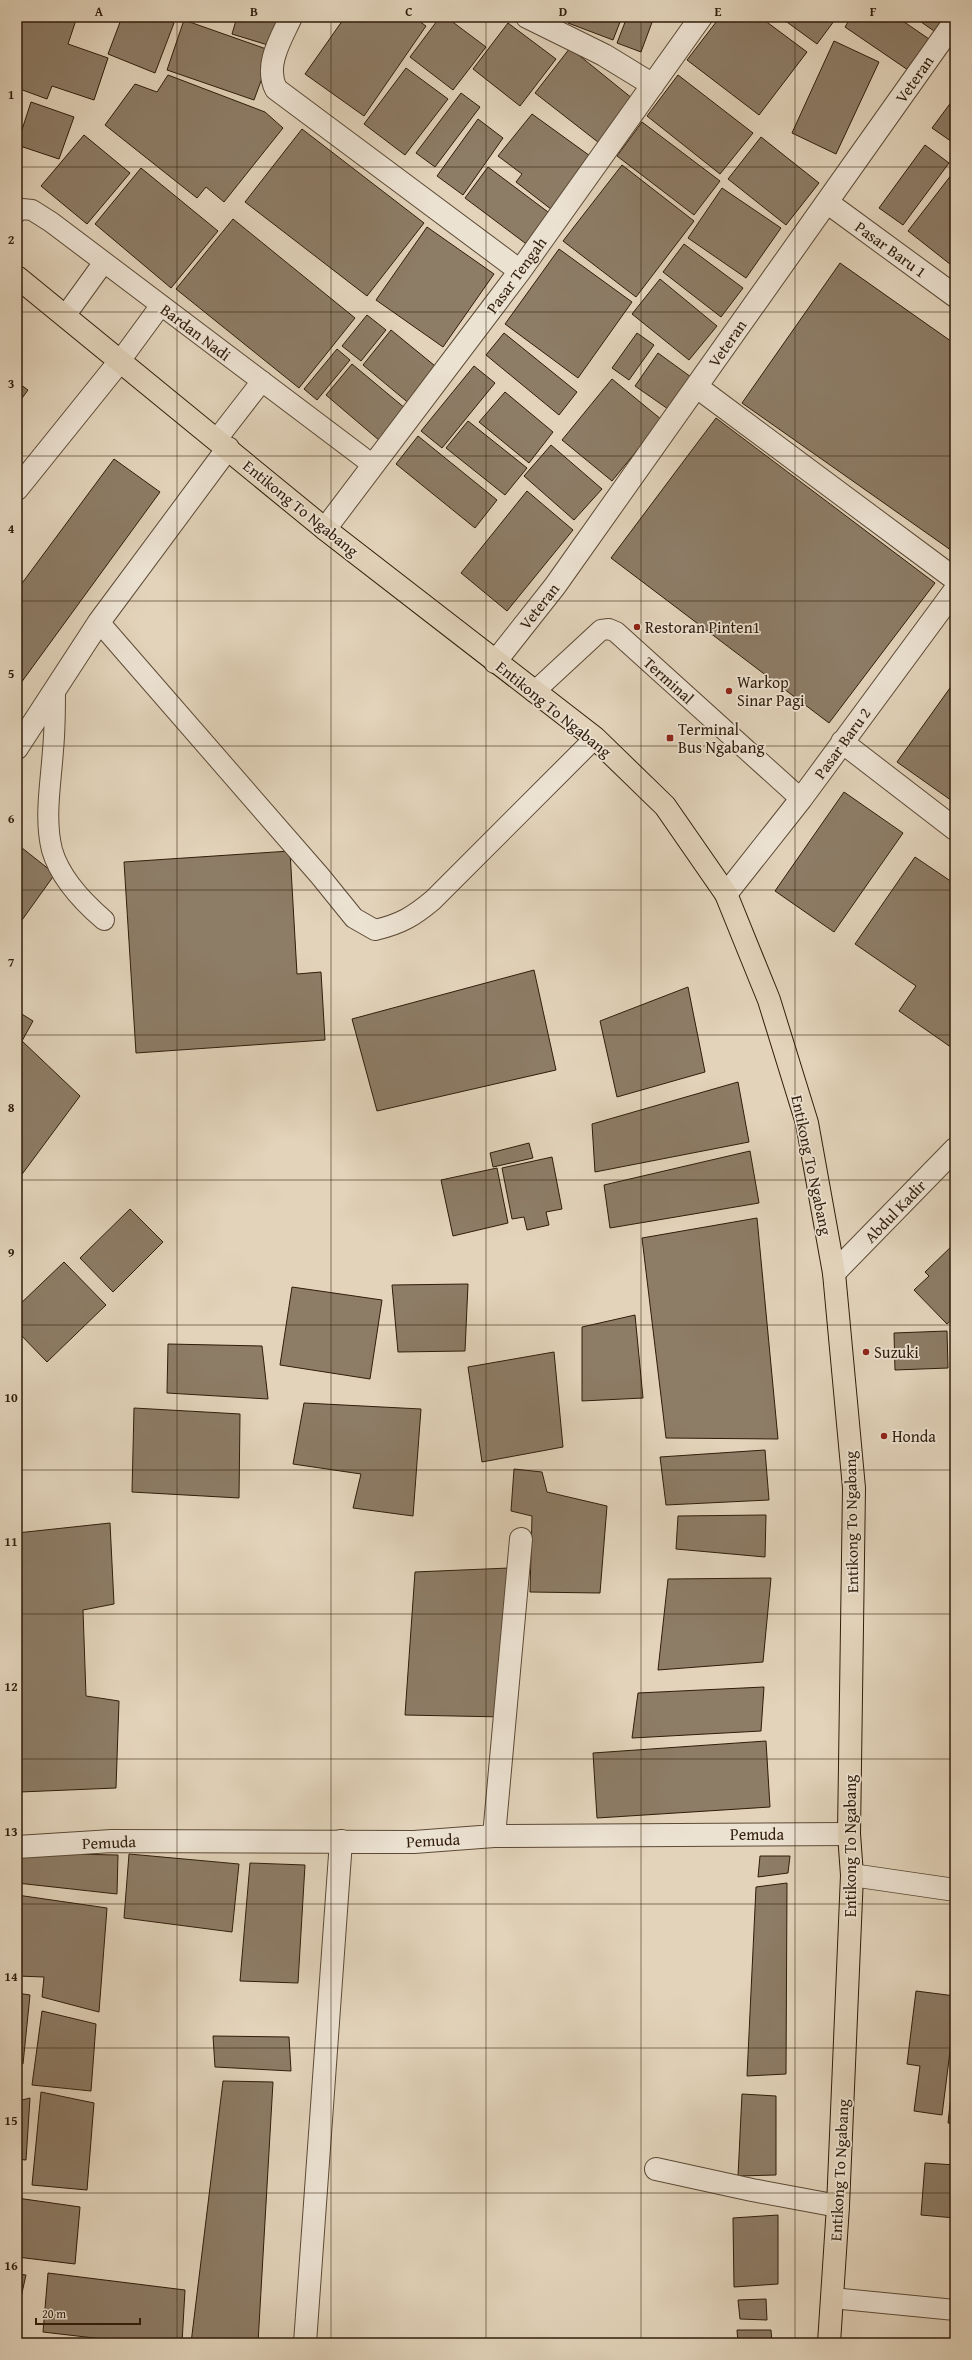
<svg xmlns="http://www.w3.org/2000/svg" width="972" height="2360" viewBox="0 0 972 2360" font-family="'Gentium Book Plus',serif">
<rect width="100%" height="100%" fill="#e2d3ba"/>
<filter id="stains"><feTurbulence type="fractalNoise" baseFrequency=".005" numOctaves="4"/><feColorMatrix values="0 0 0 0 .2 0 0 0 0 .09 0 0 0 0 .02 0 0 0 .5 -.17"/></filter>
<radialGradient id="worn" r=".72"><stop offset=".6" stop-color="#630" stop-opacity="0"/><stop offset="1" stop-color="#630" stop-opacity=".3"/></radialGradient>
<path fill="#8d7c66" stroke="#301d0a" d="M17,17H77L68,44L108,58L94,100L52,86L47,99L17,88Z
M122,17H158L174,23L155,73L108,54Z
M237,17H280L271,46L232,34Z
M345,17H413L426,26L364,116L305,74Z
M440,17H446L486,47L453,90L410,57Z
M551,17H564L563,21Z
M570,17H622L613,40L568,23Z
M627,17H654L641,52L617,43Z
M720,17H760L807,52L759,115L687,60Z
M780,17H837L817,44Z
M851,17H897L929,39L908,70L845,27Z
M914,17H944L934,31Z
M184,20L272,51L254,100L167,70Z
M508,23L556,59L520,106L473,69Z
M834,41L879,62L836,154L792,133Z
M570,48L638,103L603,146L535,93Z
M406,68L448,99L405,155L364,124Z
M168,75L265,112L283,128L224,202L206,187L197,198L105,125L135,84L157,92Z
M678,75L753,133L720,174L647,116Z
M461,93L480,107L435,167L416,153Z
M955,97V144L932,128Z
M31,102L74,117L59,159L17,145Z
M532,114L597,161L556,213L516,182L522,174L498,156Z
M478,119L503,138L463,195L437,176Z
M642,122L720,181L694,215L617,156Z
M302,129L424,223L367,296L245,202Z
M84,135L130,173L87,224L41,186Z
M761,137L819,183L786,225L728,179Z
M925,145L949,163L903,225L879,208Z
M622,165L694,221L636,297L563,241Z
M488,167L556,218L533,249L465,198Z
M141,168L218,231L171,288L95,224Z
M952,174L955,176V268L908,231Z
M722,188L781,228L746,278L688,238Z
M233,219L355,318L299,388L176,289Z
M427,227L494,274L443,347L376,300Z
M684,244L743,288L721,317L663,272Z
M559,249L632,302L578,378L505,324Z
M840,263L955,344V553L742,403Z
M660,279L717,326L689,360L632,314Z
M367,315L386,330L361,361L342,346Z
M391,330L440,370L411,405L363,365Z
M504,333L577,392L559,415L486,355Z
M637,333L654,345L629,380L612,368Z
M337,349L350,360L317,400L304,389Z
M658,353L691,377L668,409L635,386Z
M352,364L406,409L380,441L326,395Z
M474,366L495,383L442,448L421,431Z
M612,379L662,420L612,481L562,440Z
M17,382L28,390L17,405Z
M505,392L553,432L529,463L479,422Z
M716,418L935,583L829,723L611,558Z
M468,421L527,468L505,495L446,448Z
M418,436L497,500L475,528L396,464Z
M551,445L602,489L574,520L524,476Z
M114,459L160,492L18,687L17,590Z
M527,491L573,530L507,611L461,573Z
M955,681V803L897,762Z
M844,792L903,833L834,932L775,891Z
M17,844L55,874L17,927Z
M290,851L297,974L321,972L325,1040L136,1053L124,862Z
M915,857L955,884V1050L899,1011L916,986L855,944Z
M534,970L556,1070L377,1111L352,1019Z
M688,987L705,1072L617,1097L600,1021Z
M17,1011L33,1021L22,1041L80,1096L17,1181Z
M738,1082L749,1142L595,1172L592,1124Z
M529,1143L533,1158L493,1167L490,1153Z
M750,1151L759,1203L610,1228L604,1185Z
M552,1157L562,1209L546,1212L549,1225L527,1230L524,1217L512,1219L502,1168Z
M497,1168L508,1223L453,1236L441,1180Z
M130,1209L163,1242L113,1292L80,1258Z
M757,1218L778,1439L666,1438L642,1238Z
M955,1243V1317L947,1324L914,1290L929,1276L925,1272Z
M64,1262L106,1305L47,1362L17,1331V1307Z
M468,1284L465,1351L398,1352L392,1285Z
M292,1287L382,1300L370,1379L280,1365Z
M635,1315L643,1398L582,1401V1327Z
M947,1331L948,1368L895,1370L894,1333Z
M168,1344L262,1346L268,1399L167,1393Z
M554,1352L563,1447L482,1462L468,1367Z
M304,1403L421,1409L413,1516L353,1508L361,1474L293,1464Z
M954,1406H955V1465H954Z
M134,1408L240,1414L239,1498L132,1492Z
M765,1450L769,1500L666,1505L660,1457Z
M514,1469L542,1472L547,1492L607,1506L600,1593L530,1592L532,1516L511,1511Z
M766,1515L765,1557L676,1549L678,1516Z
M110,1523L114,1604L83,1610L86,1696L119,1701L116,1788L20,1792L17,1740V1533Z
M509,1568L504,1717L405,1715L415,1572Z
M771,1578L763,1662L658,1670L668,1579Z
M764,1687L761,1731L632,1738L638,1693Z
M766,1741L770,1807L597,1818L593,1753Z
M17,1853L118,1855L117,1894L17,1883Z
M129,1854L239,1864L232,1932L124,1918Z
M760,1856H790L788,1873L758,1877Z
M250,1863L305,1865L298,1983L240,1981Z
M787,1883L786,2074L747,2076L756,1887Z
M17,1895L107,1908L99,2012L42,1997L44,1977L17,1976Z
M916,1991L955,1996V2012L942,2115L914,2111L920,2066L907,2064Z
M17,1993L30,1995L23,2064L17,2063Z
M42,2011L96,2024L91,2091L32,2085Z
M213,2036L289,2037L291,2071L215,2067Z
M955,2041V2061H953Z
M954,2068H955V2124L948,2123Z
M223,2081L273,2082L258,2343H191Z
M17,2085L20,2086L18,2101L30,2098L26,2160L17,2159Z
M41,2092L94,2103L87,2190L32,2185Z
M742,2094L776,2096V2175L738,2176Z
M925,2163L955,2165V2218L921,2215Z
M17,2198L80,2207L75,2264L17,2257Z
M778,2215V2284L734,2287L733,2218Z
M48,2273L185,2290L182,2343H137L43,2332Z
M17,2274L26,2275L17,2315Z
M766,2299L767,2320L740,2319L738,2300Z
M737,2330H771L772,2343H738Z"/>
<g fill="none" stroke-linecap="round" stroke-linejoin="round">
<g stroke="#5c4a36" stroke-width="22">
<path id="service" d="M17,212L22,209L32,210L51,222L373,465
M65,316L104,262
M120,361L161,305
M217,439L262,381
M99,622L320,876L354,918L375,930C401,924 414,916 433,900L595,738
M55,689C55,710 55,730 53,750C51,782 44,818 52,850C60,878 83,902 104,920
M534,692L601,630L609,629L616,632L801,799
M832,2298L955,2310"/>
</g>
<g stroke="#5c4a36" stroke-width="24">
<path id="minor" d="M291,17C281,39 264,65 276,89L520,271
M527,17L604,55L653,85
M828,203L955,296
M697,387L955,579
M17,489L120,361
M325,529L520,271L701,17
M495,662L555,586L955,21
M842,742L955,829
M17,748L99,622L228,448
M726,894L801,799L955,590
M834,1273L955,1149
M494,1836L521,1539
M17,1847L112,1841L414,1842L494,1836L849,1834
M852,1875L955,1890
M656,2169L752,2190L838,2206
M305,2343L341,1841"/>
</g>
<g stroke="#301d0a" stroke-width="24">
<path id="trunk" d="M17,277L325,529L595,738L665,806L726,894L769,1000L807,1123L834,1273L854,1488L849,1834L852,1875L838,2206L829,2343"/>
</g>
<use href="#service" stroke="#ece2d2" stroke-width="20"/>
<use href="#minor" stroke="#ece2d2" stroke-width="22"/>
<use href="#trunk" stroke="#e2d3ba" stroke-width="22"/>
</g>
<path fill="none" stroke="#301d0a" stroke-width="1" stroke-opacity="0.55" d="M177,17V2343M331,17V2343M486,17V2343M641,17V2343M795,17V2343M17,167H955M17,312H955M17,456H955M17,601H955M17,746H955M17,890H955M17,1035H955M17,1180H955M17,1325H955M17,1470H955M17,1614H955M17,1759H955M17,1904H955M17,2048H955M17,2193H955"/>
<g fill="#8f2418" stroke="#ece2d2" stroke-width="1.5">
<circle cx="637" cy="627" r="4"/>
<circle cx="729" cy="691" r="4"/>
<rect x="666" y="734" width="8" height="8" rx="2"/>
<circle cx="866" cy="1352" r="4"/>
<circle cx="884" cy="1436" r="4"/>
</g>
<g text-anchor="middle" stroke-width="3.5" stroke-linejoin="round" paint-order="stroke">
<g font-size="16" fill="#301d0a" stroke="#ece2d2">
<text transform="translate(914 79) rotate(-55)" y="6">Veteran</text>
<text transform="translate(891 249) rotate(36)" y="6">Pasar Baru 1</text>
<text transform="translate(516 275) rotate(-54)" y="6">Pasar Tengah</text>
<text transform="translate(196 332) rotate(37)" y="6">Bardan Nadi</text>
<text transform="translate(727 343) rotate(-55)" y="6">Veteran</text>
<text transform="translate(301 508) rotate(39)" y="6">Entikong To Ngabang</text>
<text transform="translate(539 606) rotate(-52)" y="6">Veteran</text>
<text transform="translate(669 680) rotate(42)" y="6">Terminal</text>
<text transform="translate(554 709) rotate(39)" y="6">Entikong To Ngabang</text>
<text transform="translate(842 743) rotate(-54)" y="6">Pasar Baru 2</text>
<text transform="translate(812 1165) rotate(78)" y="6">Entikong To Ngabang</text>
<text transform="translate(895 1211) rotate(-46)" y="6">Abdul Kadir</text>
<text transform="translate(851 1522) rotate(-91)" y="6">Entikong To Ngabang</text>
<text x="757" y="1840">Pemuda</text>
<text transform="translate(433 1840) rotate(-3)" y="6">Pemuda</text>
<text transform="translate(109 1842) rotate(-2)" y="6">Pemuda</text>
<text transform="translate(850 1846) rotate(-90)" y="6">Entikong To Ngabang</text>
<text transform="translate(839 2170) rotate(-87)" y="6">Entikong To Ngabang</text>
</g>
<g font-size="16" fill="#301d0a" stroke="#ece2d2" text-anchor="start">
<text x="645" y="633">Restoran Pinten1</text>
<text x="737" y="688">Warkop<tspan x="737" dy="18">Sinar Pagi</tspan></text>
<text x="678" y="735">Terminal<tspan x="678" dy="18">Bus Ngabang</tspan></text>
<text x="874" y="1358">Suzuki</text>
<text x="892" y="1442">Honda</text>
</g>
</g>
<rect width="972" height="2360" fill="none" stroke="#e2d3ba" stroke-width="44"/>
<path d="M36 2318v6h104v-6" fill="none" stroke="#301d0a" stroke-width="2"/>
<text x="42" y="2318" font-size="12" fill="#301d0a" stroke="#ece2d2" stroke-width="3" paint-order="stroke">20 m</text>
<rect x="22" y="22" width="928" height="2316" fill="none" stroke="#301d0a" stroke-width="1.5"/>
<g font-size="13" text-anchor="middle" font-weight="bold" fill="#301d0a">
<text x="99" y="16">A</text>
<text x="254" y="16">B</text>
<text x="409" y="16">C</text>
<text x="563" y="16">D</text>
<text x="718" y="16">E</text>
<text x="873" y="16">F</text>
<text x="11" y="99">1</text>
<text x="11" y="244">2</text>
<text x="11" y="388">3</text>
<text x="11" y="533">4</text>
<text x="11" y="678">5</text>
<text x="11" y="823">6</text>
<text x="11" y="967">7</text>
<text x="11" y="1112">8</text>
<text x="11" y="1257">9</text>
<text x="11" y="1402">10</text>
<text x="11" y="1546">11</text>
<text x="11" y="1691">12</text>
<text x="11" y="1836">13</text>
<text x="11" y="1981">14</text>
<text x="11" y="2125">15</text>
<text x="11" y="2270">16</text>
</g>
<rect width="100%" height="100%" filter="url(#stains)"/>
<rect width="100%" height="100%" fill="url(#worn)"/>
</svg>
